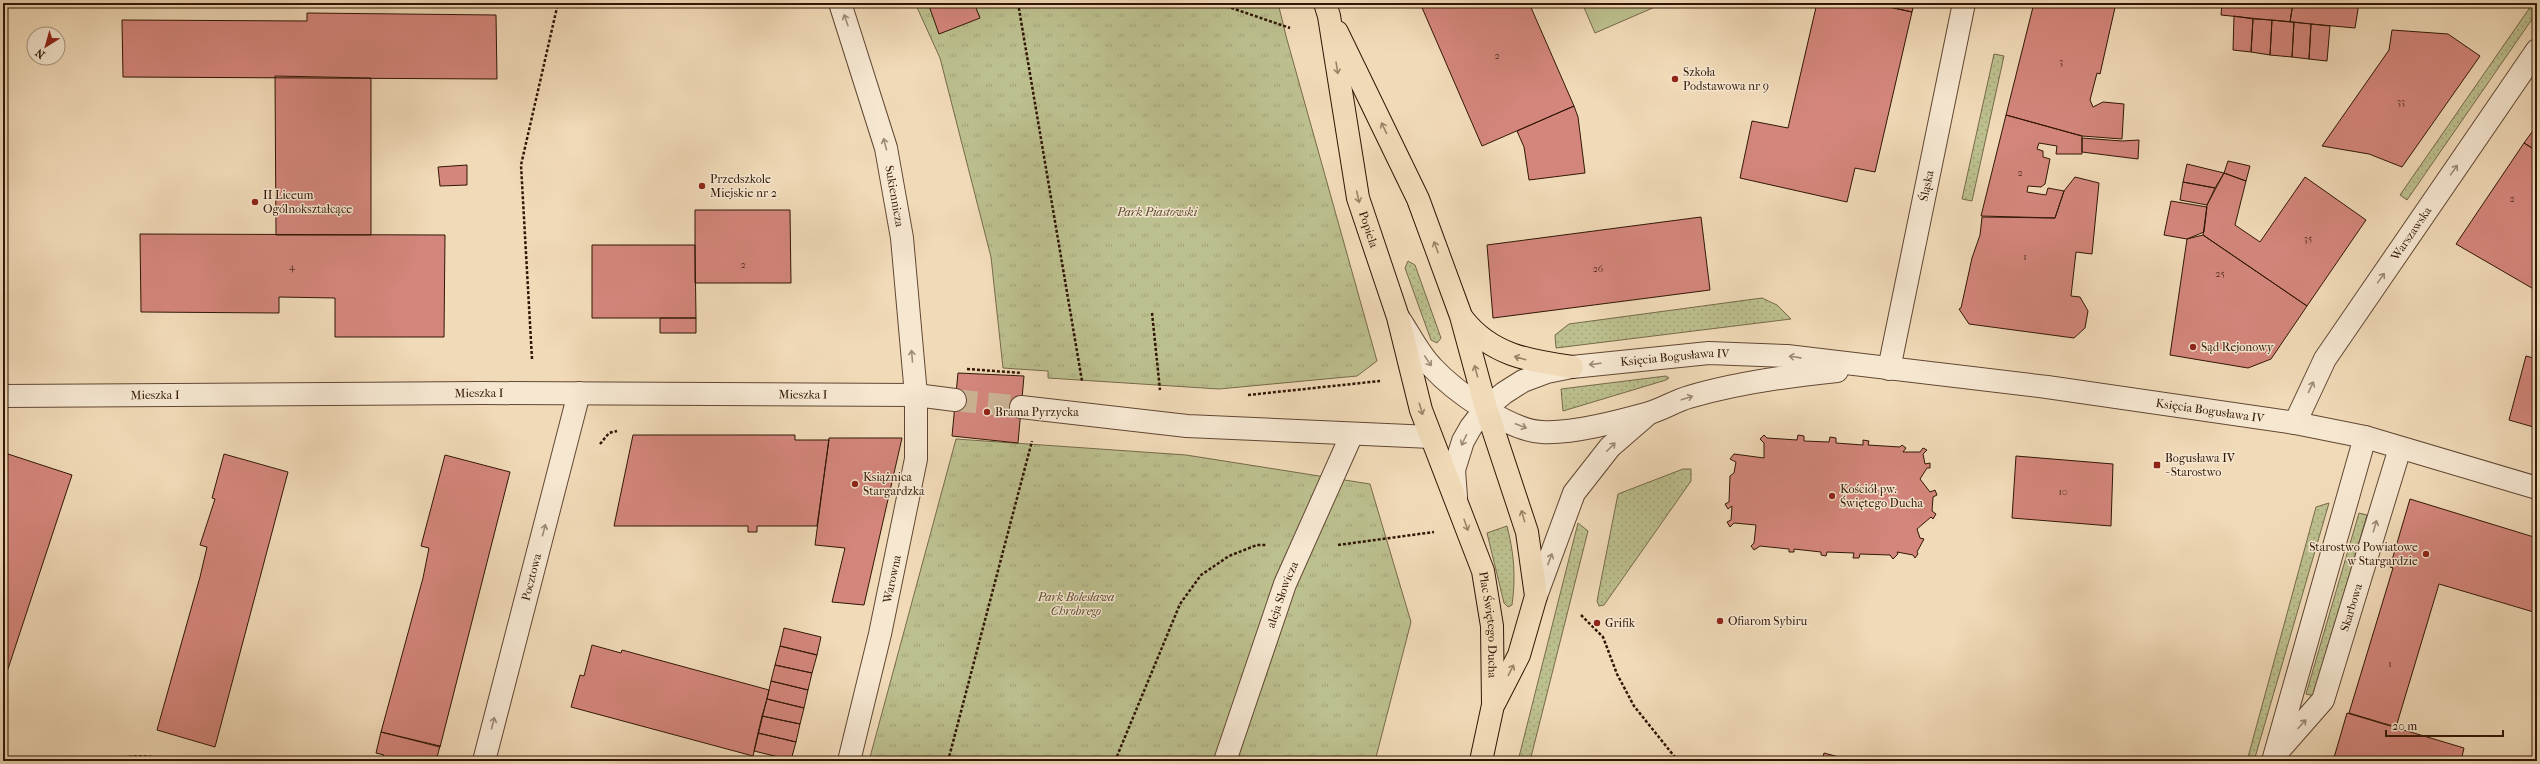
<svg xmlns="http://www.w3.org/2000/svg" width="2540" height="764" viewBox="0 0 2540 764" font-family="'IM FELL French Canon',serif">
<defs>
<pattern id="grass-dots" width="8" height="8" patternUnits="userSpaceOnUse"><rect width="8" height="8" fill="#bcbf8e"/><path d="M2 2h.1M6 6h.1" fill="none" stroke="#a2a379" stroke-width="1.8" stroke-linecap="round"/></pattern>
<pattern id="park-tufts" width="24" height="20" patternUnits="userSpaceOnUse"><rect width="24" height="20" fill="#bcbf8e"/><path d="M3 7l-1-3M5 7V3M7 7l1-3M15 17l-1-3M17 17v-4M19 17l1-3" fill="none" stroke="#a2a379"/></pattern>
</defs>
<rect width="100%" height="100%" fill="#f1dab8"/>
<filter id="stains"><feTurbulence type="fractalNoise" baseFrequency=".005" numOctaves="4"/><feColorMatrix values="0 0 0 0 .2 0 0 0 0 .09 0 0 0 0 .02 0 0 0 .5 -.17"/></filter>
<radialGradient id="worn" r=".72"><stop offset=".6" stop-color="#630" stop-opacity="0"/><stop offset="1" stop-color="#630" stop-opacity=".3"/></radialGradient>
<path fill="url(#grass-dots)" stroke="#766a4a" d="M2533,3H2537V12L2407,200L2400,195Z
M1994,54L2004,56L1972,201L1962,199Z
M1408,261L1415,265L1441,338L1437,343L1431,340L1405,268Z
M1762,298L1777,305L1791,319L1556,348L1555,335L1569,324Z
M1666,376L1669,378L1666,380L1563,411L1561,389Z
M1683,469H1691V481L1604,605L1599,606L1597,601L1618,494Z
M2329,503L2254,761H2247L2316,507Z
M2359,513L2367,515L2314,696L2306,694Z
M1578,523L1588,531L1530,761H1518Z
M1507,526C1514,553 1516,577 1512,605L1508,607L1504,603L1487,533Z"/>
<path fill="url(#park-tufts)" stroke="#766a4a" d="M915,3H1278L1286,36L1377,361L1357,376L1219,389L1048,378V371L1003,368L991,257L940,58Z
M956,439L1186,455L1370,484L1411,622L1375,761H869Z"/>
<path fill="#bcbf8e" stroke="#766a4a" d="M1582,3H1664L1595,33Z"/>
<path fill="#d4867c" stroke="#311605" d="M928,3H961L962,5L974,3L980,18L939,34Z
M1420,3H1529L1574,106L1482,146Z
M1817,3H1871L1912,12L1875,172L1855,168L1847,202L1740,178L1752,121L1788,128Z
M1871,3H1914L1912,12Z
M2034,3H2116L2100,74L2097,73L2090,100L2093,107L2103,102L2124,104L2122,139L2082,136L2006,115Z
M2222,3H2293L2290,22L2221,15Z
M2293,3H2359L2355,28L2290,22Z
M307,13L496,15L497,79L123,77L122,20L307,21Z
M2234,16L2253,19L2251,52L2233,50Z
M2253,19L2272,20L2270,55L2251,52Z
M2272,20L2294,22L2292,57L2270,55Z
M2294,22L2311,24L2309,59L2292,57Z
M2311,24L2330,26L2327,61L2309,59Z
M2392,30L2448,34L2480,56L2402,167L2369,154L2322,146L2389,50Z
M275,76L371,78V235H276Z
M1574,106L1578,117L1585,173L1529,180L1524,147L1517,131Z
M2006,115L2082,136V154H2056L2057,146L2039,143L2037,149L2043,151V157L2050,159L2045,184L2041,187L2028,186L2027,192L2046,195L2048,188L2064,191L2055,218L1981,216Z
M2537,125V151L2524,143Z
M2082,138L2122,141L2139,140L2138,159L2082,152Z
M2524,143L2537,151V291L2456,244Z
M2228,161L2250,166L2246,181L2224,173Z
M2187,164L2224,173L2215,188L2183,182Z
M467,165V185L440,186L438,167Z
M2224,173L2246,181L2235,225L2260,242L2305,177L2366,220L2307,306L2203,235L2207,205Z
M2075,177L2099,183L2092,254L2076,252L2071,296L2080,297L2088,311L2085,328L2074,338L1969,324L1959,309L1961,308L1972,258L1980,235L1982,217L2055,218L2064,191Z
M2183,182L2215,188L2207,205L2180,200Z
M2171,201L2207,207L2204,232L2187,239L2164,235Z
M695,210H790L791,283H695Z
M1701,217L1710,290L1493,318L1487,245Z
M140,234L445,235L444,337H335V298L279,297V313L141,312Z
M2203,235L2307,306L2271,359L2248,368L2170,355L2187,239Z
M592,245H695L696,318H592Z
M660,318H696V333H660Z
M2526,356L2537,359V428L2509,420Z
M958,373L1024,376L1018,443L952,436Z
M633,435H795V440H829L817,526H757V532H748V526H614Z
M1764,435L1767,438L1797,440L1798,435L1804,436V441L1829,442L1830,437L1836,438V443L1863,445V440L1869,441L1868,445L1900,447L1902,445L1906,448L1903,452H1920L1923,448L1927,450L1923,454L1925,464L1930,463V468H1927L1920,479L1930,492L1935,490L1937,495L1933,497L1932,511L1936,514L1933,519L1931,517L1917,529L1920,538L1924,539L1917,552L1918,554L1915,558L1913,555L1897,552L1898,554L1893,559L1890,555L1860,554L1859,558H1853L1854,553L1827,552L1826,556L1821,555V552L1794,549V552H1789V549L1760,546L1754,550L1751,546L1754,543L1756,525L1734,523L1730,527L1727,522L1731,520L1732,506L1728,509L1725,504L1729,502L1730,476L1734,473L1736,462L1730,459L1734,454L1764,458V443L1760,439Z
M829,438H902L864,605L832,602L845,548L815,545Z
M8,454L72,475L3,684V471Z
M224,454L288,472L215,747L157,730L200,577L207,547L200,545L215,499L212,498Z
M445,455L510,472L440,747L381,732L423,578L429,548L421,546Z
M2016,456L2113,464L2111,526L2012,518Z
M2410,499L2537,538V613L2439,584L2396,727L2349,713L2393,568L2390,567Z
M784,628L821,637L817,655L780,646Z
M592,645L621,653L622,650L769,690L753,756L571,707L580,675L584,676Z
M780,646L817,655L812,673L775,665Z
M775,665L812,673L808,690L771,681Z
M771,681L808,690L804,708L767,699Z
M767,699L804,708L800,724L762,716Z
M2347,713L2464,748L2461,761H2333Z
M762,716L800,724L796,742L758,733Z
M381,732L440,746L436,761H382L384,755L376,753Z
M758,733L796,742L791,760L754,751Z
M1824,753L1846,759V761H1822Z"/>
<g fill="none" stroke-linecap="round" stroke-linejoin="round">
<path stroke="#cbb394" stroke-width="22" stroke-dasharray="22 11" stroke-linecap="butt" d="M955,400L1021,407"/>
<g stroke="#614732" stroke-width="24">
<g id="minor">
<path id="s1" d="M840,3L886,148L902,238L916,395V459L880,634L849,761"/>
<path d="M1400,320C1410,335 1419,354 1432,367C1454,391 1510,431 1542,432C1572,434 1620,421 1649,413C1663,409 1675,401 1689,397C1737,383 1787,376 1837,371"/>
<path id="s2" d="M1889,369L1964,3"/>
<path id="s3" d="M3,396L482,393L916,395L955,400"/>
<path d="M1021,407L1187,426L1431,437"/>
<path id="s4" d="M2295,423L2325,359L2537,50"/>
<path id="s5" d="M1456,497L1454,470L1463,441L1471,427L1486,408L1504,393L1523,381L1547,372L1572,367L1709,353L1787,356L2047,387L2295,423L2365,437L2537,488"/>
<path d="M1536,596L1574,493L1610,447L1647,415"/>
<path id="s6" d="M2280,749L2323,700L2400,448"/>
<path id="s7" d="M484,761L579,393"/>
<path id="s8" d="M1225,761L1285,584L1352,434"/>
<path d="M2273,761L2365,437"/>
</g>
</g>
<g stroke="#311605" stroke-width="24">
<g id="major">
<path id="s9" d="M1325,3L1329,16L1358,198L1398,317L1421,410L1483,571L1492,626L1493,705L1481,761"/>
<path d="M1337,32L1418,199L1461,316L1486,408L1527,532L1536,596L1519,655L1495,702"/>
<path d="M1463,319C1491,355 1529,361 1572,367"/>
</g>
</g>
<path stroke="#311605" stroke-width="2.5" stroke-dasharray="3 2" stroke-linecap="butt" d="M1018,3L1082,381
M1217,3L1290,28
M1152,313L1160,390
M532,359L521,165L558,3
M967,369L1022,373
M1248,395L1380,381
M600,444L609,433L617,431
M1338,545L1434,532
M1581,615L1603,637L1617,674L1634,706L1678,761
M99,761C124,755 155,755 179,761
M948,761L1032,441
M1115,761L1180,604L1201,575L1229,556L1257,545H1267"/>
<use href="#minor" stroke="#f6e7d1" stroke-width="22"/>
<use href="#major" stroke="#f1dab8" stroke-width="22"/>
</g>
<defs><path id="oneway-shaft" d="M-6 0H5M1.5-3L5.5 0L1.5 3" fill="none" stroke-width="1.6" stroke-linecap="round" stroke-linejoin="round"/></defs>
<g stroke="#9d8975">
<use href="#oneway-shaft" transform="translate(846 20) rotate(-109)"/>
<use href="#oneway-shaft" transform="translate(885 144) rotate(-105)"/>
<use href="#oneway-shaft" transform="translate(2454 170) rotate(-55)"/>
<use href="#oneway-shaft" transform="translate(2381 278) rotate(-55)"/>
<use href="#oneway-shaft" transform="translate(912 356) rotate(-95)"/>
<use href="#oneway-shaft" transform="translate(1795 357) rotate(-172)"/>
<use href="#oneway-shaft" transform="translate(1428 361) rotate(56)"/>
<use href="#oneway-shaft" transform="translate(1595 364) rotate(173)"/>
<use href="#oneway-shaft" transform="translate(2311 387) rotate(-65)"/>
<use href="#oneway-shaft" transform="translate(1687 398) rotate(-18)"/>
<use href="#oneway-shaft" transform="translate(1521 426) rotate(21)"/>
<use href="#oneway-shaft" transform="translate(1464 440) rotate(116)"/>
<use href="#oneway-shaft" transform="translate(1611 447) rotate(-45)"/>
<use href="#oneway-shaft" transform="translate(2375 526) rotate(-73)"/>
<use href="#oneway-shaft" transform="translate(544 530) rotate(-75)"/>
<use href="#oneway-shaft" transform="translate(1550 559) rotate(-69)"/>
<use href="#oneway-shaft" transform="translate(493 723) rotate(-75)"/>
<use href="#oneway-shaft" transform="translate(2302 724) rotate(-48)"/>
</g>
<g stroke="#9b8267">
<use href="#oneway-shaft" transform="translate(1337 68) rotate(81)"/>
<use href="#oneway-shaft" transform="translate(1384 128) rotate(-115)"/>
<use href="#oneway-shaft" transform="translate(1358 197) rotate(77)"/>
<use href="#oneway-shaft" transform="translate(1436 247) rotate(-110)"/>
<use href="#oneway-shaft" transform="translate(1520 358) rotate(-164)"/>
<use href="#oneway-shaft" transform="translate(1476 371) rotate(-105)"/>
<use href="#oneway-shaft" transform="translate(1421 409) rotate(73)"/>
<use href="#oneway-shaft" transform="translate(1523 516) rotate(-106)"/>
<use href="#oneway-shaft" transform="translate(1466 525) rotate(71)"/>
<use href="#oneway-shaft" transform="translate(1511 670) rotate(-63)"/>
</g>
<g fill="#8f2418" stroke="#f6e7d1" stroke-width="1.5">
<circle cx="1675" cy="79" r="4"/>
<circle cx="702" cy="186" r="4"/>
<circle cx="255" cy="202" r="4"/>
<circle cx="2193" cy="347" r="4"/>
<circle cx="987" cy="412" r="4"/>
<rect x="2153" y="461" width="8" height="8" rx="2"/>
<circle cx="855" cy="484" r="4"/>
<circle cx="1832" cy="496" r="4"/>
<circle cx="2426" cy="554" r="4"/>
<circle cx="1720" cy="621" r="4"/>
<circle cx="1597" cy="623" r="4"/>
</g>
<g text-anchor="middle" stroke-width="3" stroke-linejoin="round" paint-order="stroke">
<g font-size="10" fill="#5a3223">
<text x="1497" y="59">2</text>
<text x="2061" y="65">3</text>
<text x="2401" y="105">33</text>
<text x="2020" y="176">2</text>
<text x="2512" y="202">2</text>
<text x="2308" y="242">35</text>
<text x="2025" y="260">1</text>
<text x="743" y="268">2</text>
<text x="292" y="270">4</text>
<text x="1598" y="272">26</text>
<text x="2220" y="277">25</text>
<text x="2063" y="495">10</text>
<text x="2390" y="667">1</text>
</g>
<g font-size="12" fill="#311605" stroke="#f6e7d1" text-anchor="start">
<text x="1683" y="76">Szkoła<tspan x="1683" dy="14">Podstawowa nr 9</tspan></text>
<text x="710" y="183">Przedszkole<tspan x="710" dy="14">Miejskie nr 2</tspan></text>
<text x="263" y="199">II Liceum<tspan x="263" dy="14">Ogólnokształcące</tspan></text>
<text x="2201" y="351">Sąd Rejonowy</text>
<text x="995" y="416">Brama Pyrzycka</text>
<text x="2165" y="462">Bogusława IV<tspan x="2165" dy="14">- Starostwo</tspan></text>
<text x="863" y="481">Książnica<tspan x="863" dy="14">Stargardzka</tspan></text>
<text x="1840" y="493">Kościół pw.<tspan x="1840" dy="14">Świętego Ducha</tspan></text>
<text x="2418" y="551" text-anchor="end">Starostwo Powiatowe<tspan x="2418" dy="14">w Stargardzie</tspan></text>
<text x="1728" y="625">Ofiarom Sybiru</text>
<text x="1605" y="627">Grifik</text>
</g>
<g font-size="12" fill="#311605" stroke="#f6e7d1">
<text dy="4" stroke="none"><textPath href="#s2" startOffset="187">Śląska</textPath></text>
<text dy="4" stroke="none"><textPath href="#s1" startOffset="201">Sukiennicza</textPath></text>
<text dy="4" stroke="none"><textPath href="#s9" startOffset="231">Popiela</textPath></text>
<text dy="4" stroke="none"><textPath href="#s4" startOffset="223">Warszawska</textPath></text>
<text dy="4" stroke="none"><textPath href="#s5" startOffset="298">Księcia Bogusława IV</textPath></text>
<text dy="4" stroke="none"><textPath href="#s3" startOffset="476">Mieszka I</textPath></text>
<text dy="4" stroke="none"><textPath href="#s3" startOffset="152">Mieszka I</textPath></text>
<text dy="4" stroke="none"><textPath href="#s3" startOffset="800">Mieszka I</textPath></text>
<text dy="4" stroke="none"><textPath href="#s5" startOffset="837">Księcia Bogusława IV</textPath></text>
<text dy="4" stroke="none"><textPath href="#s7" startOffset="190">Pocztowa</textPath></text>
<text transform="translate(892 579) rotate(-78)" y="4">Warowna</text>
<text dy="4" stroke="none"><textPath href="#s8" startOffset="176">aleja Słowicza</textPath></text>
<text dy="4" stroke="none"><textPath href="#s6" startOffset="162">Skarbowa</textPath></text>
<text dy="4" stroke="none"><textPath href="#s9" startOffset="646">Plac Świętego Ducha</textPath></text>
</g>
<g font-size="12" font-style="italic" fill="#5b492e" stroke="#f6e7d1">
<text x="1157" y="216">Park Piastowski</text>
<text x="1076" y="601">Park Bolesława<tspan x="1076" dy="14">Chrobrego</tspan></text>
</g>
</g>
<rect width="2540" height="764" fill="none" stroke="#f1dab8" stroke-width="16"/>
<rect x="4" y="4" width="2532" height="756" fill="none" stroke="#311605" stroke-width="2"/>
<rect x="8" y="8" width="2524" height="748" fill="none" stroke="#311605"/>
<g transform="translate(46 46) rotate(217)"><circle r="19" fill="#f6e7d1" stroke="#a7937f"/>
<path d="M0-3L7 15L0 10L-7 15Z" fill="#8f2418"/>
<text y="-6" font-size="11" font-weight="bold" text-anchor="middle" fill="#311605">N</text>
</g>
<path d="M2386 730v6h117v-6" fill="none" stroke="#311605" stroke-width="2"/>
<text x="2392" y="730" font-size="12" fill="#311605" stroke="#f6e7d1" stroke-width="3" paint-order="stroke">20 m</text>
<rect width="100%" height="100%" filter="url(#stains)"/>
<rect width="100%" height="100%" fill="url(#worn)"/>
</svg>
